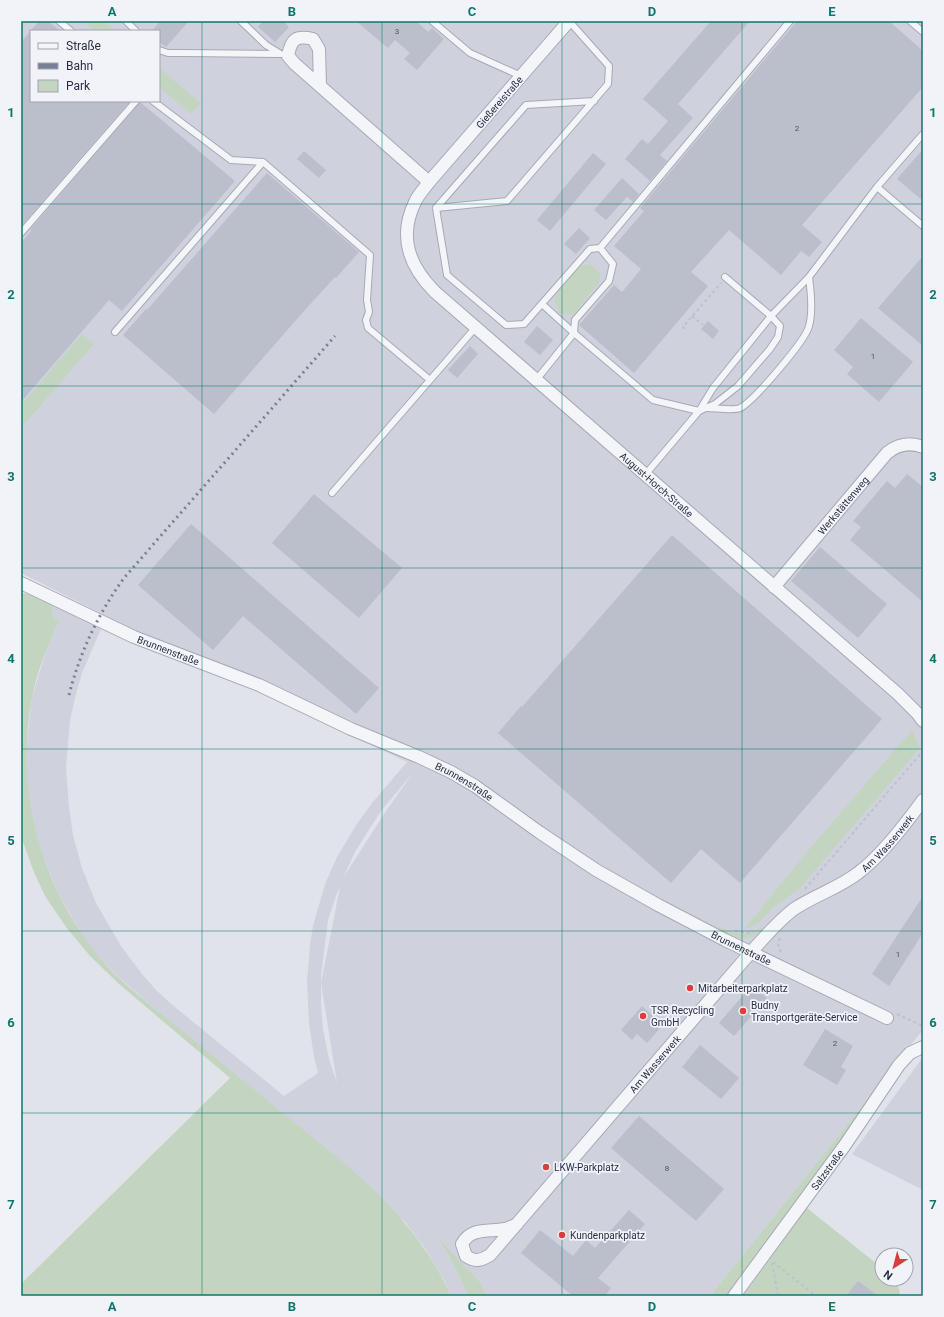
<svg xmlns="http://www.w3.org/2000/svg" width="944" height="1317" viewBox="0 0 944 1317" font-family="Roboto,sans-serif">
<rect width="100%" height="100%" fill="#e1e3eb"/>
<path fill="#cfd2dd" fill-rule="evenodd" d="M21,21H923V1030L879,1083L878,1086L710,1296H487L480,1282L439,1240L456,1269L468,1296H451L444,1280L425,1248L405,1222L116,975L98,956L84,938L59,895L39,847L34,825L29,801L27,776L26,751L32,697L47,648L58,621L54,618L52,610L55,604L101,629L82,673L74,702L70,721L66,767L69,807L73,835L82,868L96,903L121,946L142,974L156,990L170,1003L284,1096L318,1073L314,1057L309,1024L307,982L310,945L313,926L325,884L337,857L357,824L372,803L407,762L245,686L21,573ZM31,31H159V101H31ZM413,773L386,811L343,878L355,852L370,828L381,811ZM340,887L321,983L337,1083L329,1059L323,1029L321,1004V976L328,920L337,893Z
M923,1057V1190L852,1154Z"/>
<path fill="#c3d5c1" d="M83,21H104L116,31H94Z
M159,68L201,103L191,114L159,87Z
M591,264L601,275L599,283L573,315L559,313L554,298L579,266Z
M82,334L94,344L21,428V405Z
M21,593L29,594L55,604L52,610L54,618L59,620C48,645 37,671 32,698C15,789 39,882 97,954C108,969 122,981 136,993L349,1167C392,1206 427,1242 451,1296H21V1284L230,1078L119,984L90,956L66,927L45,896L33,870L21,836V652L23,646L21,641Z
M912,730L920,748L800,888L773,908L758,923L750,928H745L806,853Z
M718,926C733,933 747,939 761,927L763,929C748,943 736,939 720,930Z
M878,1086L841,1144L728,1296H710Z
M807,1208L882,1268V1279H896L900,1293L898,1296H743Z
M438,1238L480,1282L487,1296H468L456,1269Z"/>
<path fill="#bbbecb" d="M39,21H48L60,31H31V101H130L23,224L21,223V42Z
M160,21H189L166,47L159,42V31H152Z
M263,21H283L289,27L275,42L258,27Z
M356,21H416L428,32L432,28L444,39L417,70L404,59L410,53L395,40L388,48Z
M711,21H750L678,104L693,118L660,155L667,161L650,181L625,159L642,139L648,144L668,121L643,99Z
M797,21H889L923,51V87L802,225L822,242L809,257L801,251L781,275L729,230L691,272L708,286L634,373L579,325L614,285L622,292L641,269L614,246L644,211L640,208Z
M140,102L235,181L122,311L109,300L21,402V243L31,231L30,230Z
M923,149V201L897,179Z
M304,151L326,170L319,178L297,159Z
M593,153L606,164L550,231L537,220Z
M267,173L359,252L336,278L335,277L304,311L214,414L123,335L146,309L147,310Z
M622,178L639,194L633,202L627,197L606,220L594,210Z
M579,228L590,238L576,254L564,244Z
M923,256V346L878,308Z
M861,318L913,362L879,402L847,374L853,367L834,350Z
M708,321L719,331L713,339L701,329Z
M537,326L553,340L540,355L524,342Z
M470,346L478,354L457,378L448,370Z
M907,474L923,487V602L850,540L861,527L853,521L887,481L895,488Z
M314,494L402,568L359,618L272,543Z
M191,524L379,688L356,714L243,616L213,650L138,585Z
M672,535L882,719L740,883L701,849L671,883L498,733L521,706L522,707Z
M820,547L887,604L858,638L791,581Z
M923,896V933L889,986L872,974Z
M752,985L767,998L734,1036L719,1023Z
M642,1006L663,1025L647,1043L637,1034L632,1040L621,1030Z
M825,1029L853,1046L841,1067L846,1070L837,1085L803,1065Z
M700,1045L739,1078L721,1099L682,1067Z
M639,1116L724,1189L696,1221L611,1148Z
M629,1210L645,1224L598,1278L611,1288L605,1296H573L521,1253L540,1230L573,1256L586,1240L595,1248Z
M858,1281L878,1296H846Z"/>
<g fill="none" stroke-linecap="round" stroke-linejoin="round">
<g stroke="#a6a9b6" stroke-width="8">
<path id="lane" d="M59,21L71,31
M126,21L136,31
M241,21L266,45L279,53
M432,21L470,53L521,76
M569,21L609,66L608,84L507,201L436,208L447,275L506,325L524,324L590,249L600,248L790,21
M910,21L923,32
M159,50L168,53H184L281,54
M153,101L231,160L263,162L370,255L367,300L369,312L366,320L368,328L430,380
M877,187L923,226
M436,208L526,105L594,101
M21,233L136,101
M542,304L574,333
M115,332L263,162
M574,333L575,320L609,281L613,264L600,248
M537,379L574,333L653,400L699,411L715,404L738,386L770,349L778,337L780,326L771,316L725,277
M707,408C716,408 733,411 740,408C753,402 806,340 809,326C813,312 811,292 809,277
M645,475L699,411L713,388L771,316L809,277L877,187L923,134
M332,493L476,327"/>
</g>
<g stroke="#a6a9b6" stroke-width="14">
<g id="street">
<path id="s1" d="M569,21L429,182C424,189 418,195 415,202C398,237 409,266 435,292L898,694L917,713L923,721"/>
<path d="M320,86L319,49L313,39C296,35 291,39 288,56L295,64L429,182"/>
<path id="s2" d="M21,583L134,637L259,685L351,729L419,757L451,772L475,786L539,832L596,870L658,905L725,940L887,1018"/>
<path id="s3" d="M774,587L887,453C898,444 910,442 923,447"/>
<path id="s4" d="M517,1224C513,1226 509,1228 505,1229C489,1232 471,1227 462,1244L466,1256C475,1262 480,1261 490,1255L751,952C765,937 778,921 794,909C815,895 839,888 858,873C880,857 907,822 923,800"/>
<path id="s5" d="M734,1296L845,1145L899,1065L910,1053L923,1047"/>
</g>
</g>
<path stroke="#bfc1ca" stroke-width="2" stroke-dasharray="3 3" stroke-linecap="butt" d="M692,316L703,325
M685,329L683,327L721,283
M805,889L923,751
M735,931L747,933L754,931
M780,938L778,944L782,955
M897,1014L923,1026
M773,1262L816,1296
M772,1263L778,1296"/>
<use href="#lane" stroke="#f4f5f9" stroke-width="6"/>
<use href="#street" stroke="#f4f5f9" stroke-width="12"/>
<path stroke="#797f96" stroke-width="3" stroke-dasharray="2 4" stroke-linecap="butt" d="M69,695C80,652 98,614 124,578L335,336"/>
</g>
<path fill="none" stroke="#0f766e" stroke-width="1" stroke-opacity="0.55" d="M202,21V1296M382,21V1296M562,21V1296M742,21V1296M21,204H923M21,386H923M21,568H923M21,749H923M21,931H923M21,1113H923"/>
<g fill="#d93e3c" stroke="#f1f3f8" stroke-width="1.5">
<circle cx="690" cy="988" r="4"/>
<circle cx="743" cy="1011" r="4"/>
<circle cx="643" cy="1016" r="4"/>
<circle cx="546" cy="1167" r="4"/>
<circle cx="562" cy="1235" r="4"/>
</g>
<g text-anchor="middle" stroke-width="3.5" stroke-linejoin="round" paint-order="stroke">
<g font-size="8" fill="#4d5266">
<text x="397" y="34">3</text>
<text x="797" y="131">2</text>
<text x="873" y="359">1</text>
<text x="898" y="957">1</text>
<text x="835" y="1046">2</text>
<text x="667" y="1171">8</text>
</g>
<g font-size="10" fill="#282e44" stroke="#f1f3f8">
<text transform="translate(499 102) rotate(-49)" y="4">Gießereistraße</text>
<text dy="4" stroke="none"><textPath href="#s1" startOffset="631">August-Horch-Straße</textPath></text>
<text dy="4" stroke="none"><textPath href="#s3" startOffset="107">Werkstättenweg</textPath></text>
<text dy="4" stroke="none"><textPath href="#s2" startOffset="162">Brunnenstraße</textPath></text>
<text dy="4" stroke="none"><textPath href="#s2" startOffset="486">Brunnenstraße</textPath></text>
<text dy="4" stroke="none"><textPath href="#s4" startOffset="676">Am Wasserwerk</textPath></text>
<text dy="4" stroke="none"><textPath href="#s2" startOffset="810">Brunnenstraße</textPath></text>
<text dy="4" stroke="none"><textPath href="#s4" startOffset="352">Am Wasserwerk</textPath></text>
<text dy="4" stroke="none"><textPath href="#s5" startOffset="157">Salzstraße</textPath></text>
</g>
<g font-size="10" fill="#282e44" stroke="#f1f3f8" text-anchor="start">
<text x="698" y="992">Mitarbeiterparkplatz</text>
<text x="751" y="1009">Budny<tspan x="751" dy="12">Transportgeräte-Service</tspan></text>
<text x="651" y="1014">TSR Recycling<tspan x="651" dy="12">GmbH</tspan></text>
<text x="554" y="1171">LKW-Parkplatz</text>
<text x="570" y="1239">Kundenparkplatz</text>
</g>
</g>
<rect width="944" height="1317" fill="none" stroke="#f1f3f8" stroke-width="44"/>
<rect x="30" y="30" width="130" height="72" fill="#f1f3f8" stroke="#a1a4b0"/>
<rect x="38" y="43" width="20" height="6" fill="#f4f5f9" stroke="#a1a4b0"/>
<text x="66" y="50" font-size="12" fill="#282e44">Straße</text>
<rect x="38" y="63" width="20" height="6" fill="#797f96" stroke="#a1a4b0"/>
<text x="66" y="70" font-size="12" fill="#282e44">Bahn</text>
<rect x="38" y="80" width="20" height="12" fill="#c3d5c1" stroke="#a1a4b0"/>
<text x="66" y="90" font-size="12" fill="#282e44">Park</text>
<g transform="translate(894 1267) rotate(216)"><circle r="19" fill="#f1f3f8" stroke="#a1a4b0"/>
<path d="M0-3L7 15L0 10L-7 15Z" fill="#d93e3c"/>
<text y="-6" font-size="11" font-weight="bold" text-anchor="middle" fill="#282e44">N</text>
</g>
<rect x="22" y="22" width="900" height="1273" fill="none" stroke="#0f766e" stroke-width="1.5"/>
<g font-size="13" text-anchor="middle" font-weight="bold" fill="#0f766e">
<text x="112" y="16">A</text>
<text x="292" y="16">B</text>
<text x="472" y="16">C</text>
<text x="652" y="16">D</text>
<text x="832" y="16">E</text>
<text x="11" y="117">1</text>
<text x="933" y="117">1</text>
<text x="11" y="299">2</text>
<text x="933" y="299">2</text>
<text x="11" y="481">3</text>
<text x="933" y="481">3</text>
<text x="11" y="663">4</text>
<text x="933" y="663">4</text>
<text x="11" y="845">5</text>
<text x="933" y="845">5</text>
<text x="11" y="1027">6</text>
<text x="933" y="1027">6</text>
<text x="11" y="1209">7</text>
<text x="933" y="1209">7</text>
<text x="112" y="1311">A</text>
<text x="292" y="1311">B</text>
<text x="472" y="1311">C</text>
<text x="652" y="1311">D</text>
<text x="832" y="1311">E</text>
</g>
</svg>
